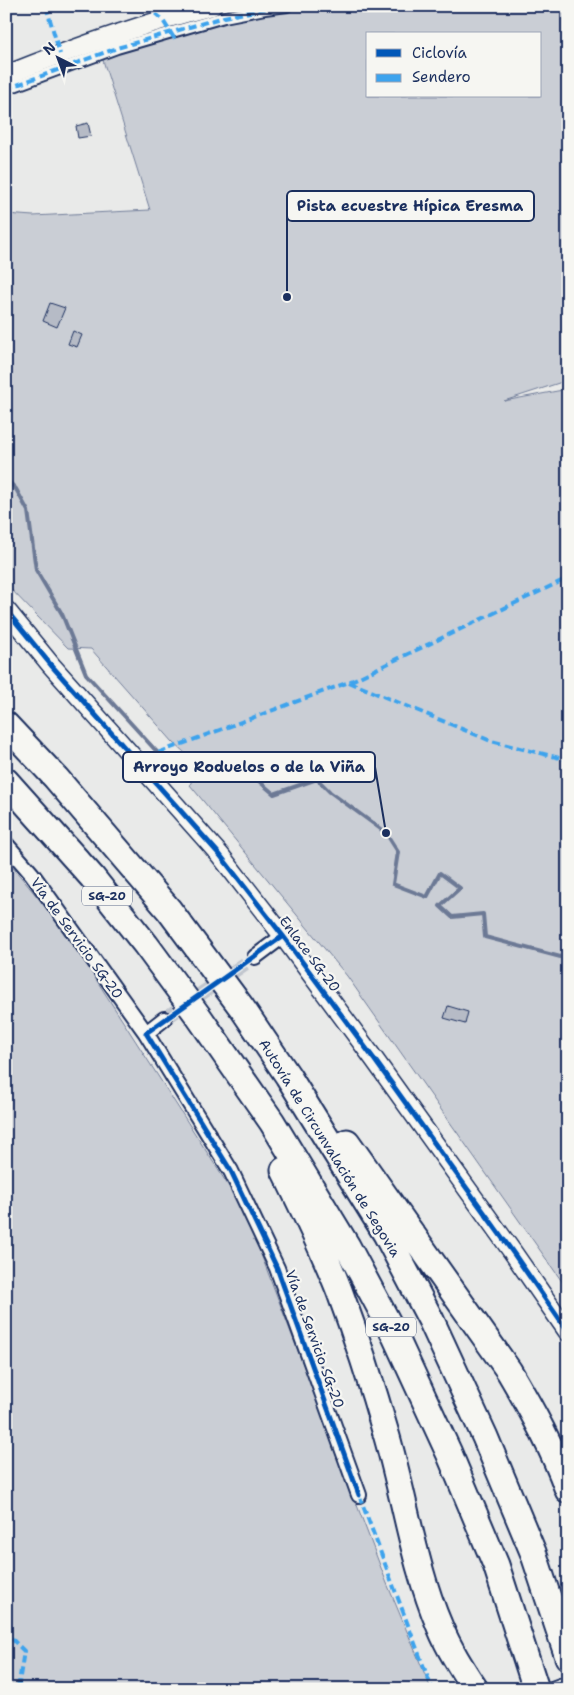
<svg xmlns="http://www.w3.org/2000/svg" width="574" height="1695" viewBox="0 0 574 1695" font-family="'Shantell Sans',sans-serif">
<rect width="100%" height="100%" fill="#e9eae9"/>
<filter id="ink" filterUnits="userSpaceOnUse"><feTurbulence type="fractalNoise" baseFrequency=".02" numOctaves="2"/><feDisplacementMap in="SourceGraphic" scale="10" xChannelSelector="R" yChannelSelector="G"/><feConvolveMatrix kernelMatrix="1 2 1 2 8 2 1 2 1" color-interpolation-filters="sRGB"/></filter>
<g filter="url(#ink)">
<path fill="#caced5" stroke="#727e9a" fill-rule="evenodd" d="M300,6H568V380L504,401L568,389V1290L347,976L190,785L198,765L173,742L91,649L68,648L6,584V214L33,216L150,210L102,57L265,9ZM368,34H540V96H368Z
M6,859L63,928L244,1210L386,1581L431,1689H6Z"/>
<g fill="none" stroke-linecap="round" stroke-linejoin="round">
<path stroke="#6c7995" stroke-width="4" d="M6,479L16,489L28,511L36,570L62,614L86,674L158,753L212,778L211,756L248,759L253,776L274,794L317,779L330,792L386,833L398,852L393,884L427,897L440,873L460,888L440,906L452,917L483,914L485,937L568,959"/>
</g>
<path fill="#b6bbc6" stroke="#1b2f5e" d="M88,123L91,136L78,138L76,126Z
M50,303L65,308L57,327L43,321Z
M73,331L82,335L77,347L68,344Z
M448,1006L468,1012L465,1024L444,1018Z"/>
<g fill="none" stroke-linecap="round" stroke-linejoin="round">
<path stroke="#c0c5cd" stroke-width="14" stroke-dasharray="14 7" stroke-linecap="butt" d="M164,1019L255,957"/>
<g stroke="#1b2f5e" stroke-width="14">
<path id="pedestrian" d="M6,89L117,48L224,17L265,9L287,6
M546,1689L568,1681"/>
</g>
<g stroke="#1b2f5e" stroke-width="18">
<path id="minor" d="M6,844L32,874L146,1033
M255,957L283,936
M164,1019L146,1033L231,1171L277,1268L359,1495"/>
</g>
<g stroke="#1b2f5e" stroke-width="21">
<path id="tertiary" d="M6,75C74,48 141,24 212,6
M6,610L51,665L220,855L283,936L374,1059L514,1254L568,1332"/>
</g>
<g stroke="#1b2f5e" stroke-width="29">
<path id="motorway" d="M6,725L56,778L169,910L242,1008L288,1076L386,1234L431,1320L485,1437L533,1552L568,1657
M6,781L92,877L146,945L199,1017L272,1122L347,1246L394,1334L449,1453L496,1565L536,1689
M347,1142L509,1371C532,1410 553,1448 568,1490
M284,1170C303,1209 323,1249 339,1290C357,1338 373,1388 387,1437C405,1500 414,1566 440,1627C449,1649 462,1669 475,1689"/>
</g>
<use href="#pedestrian" stroke="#f6f6f2" stroke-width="10"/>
<use href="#minor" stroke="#f6f6f2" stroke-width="14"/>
<use href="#tertiary" stroke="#f6f6f2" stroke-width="18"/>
<use href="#motorway" stroke="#f6f6f2" stroke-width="25"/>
<path stroke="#3da3ed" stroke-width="4" stroke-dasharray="8 4" stroke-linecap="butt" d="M46,6L60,54
M146,6L162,19L176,41
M6,89L117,48L224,17L265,9L287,6
M349,682L491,741L568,760
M136,761L349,682L568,578
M359,1495L431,1686L434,1689
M11,1638L24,1651L18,1689
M546,1689L568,1681"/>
<g stroke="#f6f6f2" stroke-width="8">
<path id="cycleway" d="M6,610L51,665L220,855L283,936L374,1059L514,1254L568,1332
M283,936L146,1033L231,1171L277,1268L359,1495"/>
</g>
<use href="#cycleway" stroke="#0057b8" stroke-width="5"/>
</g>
</g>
<g text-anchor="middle" stroke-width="4.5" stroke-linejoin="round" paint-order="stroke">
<g fill="#f6f6f2" stroke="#5d6b8a" stroke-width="1">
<rect x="82" y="886.5" width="50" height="19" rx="4"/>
<rect x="366" y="1317.5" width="50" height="19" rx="4"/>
</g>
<g font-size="12" font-weight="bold" fill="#1b2f5e">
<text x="107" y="900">SG-20</text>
<text x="391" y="1331">SG-20</text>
</g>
<g font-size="14" fill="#1b2f5e" stroke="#f6f6f2">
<text transform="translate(77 938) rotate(54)" y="5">Vía de Servicio SG-20</text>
<text transform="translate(310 954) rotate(53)" y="5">Enlace SG-20</text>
<text transform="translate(330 1148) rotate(58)" y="5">Autovía de Circunvalación de Segovia</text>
<text transform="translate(315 1339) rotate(70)" y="5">Vía de Servicio SG-20</text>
</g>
</g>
<path fill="none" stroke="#1b2f5e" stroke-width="2" d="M287 297L287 206M386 833L375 767"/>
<g fill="#1b2f5e" stroke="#f6f6f2" stroke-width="2">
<circle cx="287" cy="297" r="5"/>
<circle cx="386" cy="833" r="5"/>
</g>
<g fill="#f6f6f2" stroke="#1b2f5e" stroke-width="2">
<rect x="287" y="191" width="247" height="30" rx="5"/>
<rect x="123" y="752" width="252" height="30" rx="5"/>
</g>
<g font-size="15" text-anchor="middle" font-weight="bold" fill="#1b2f5e">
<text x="410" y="211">Pista ecuestre Hípica Eresma</text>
<text x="249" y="772">Arroyo Roduelos o de la Viña</text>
</g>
<rect width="574" height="1695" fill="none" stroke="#f6f6f2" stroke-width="25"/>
<rect x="12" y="12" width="549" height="1670" fill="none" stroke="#1b2f5e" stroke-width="2" filter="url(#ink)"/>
<rect x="366" y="32" width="175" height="65" fill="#f6f6f2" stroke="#9ea6b7"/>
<rect x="376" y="49" width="25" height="8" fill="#0057b8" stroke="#9ea6b7"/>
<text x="412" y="58" font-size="15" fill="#1b2f5e">Ciclovía</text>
<rect x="376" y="74" width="25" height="8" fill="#3da3ed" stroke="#9ea6b7"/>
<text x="412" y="82" font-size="15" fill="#1b2f5e">Sendero</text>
<g transform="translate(58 58) rotate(318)" stroke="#f6f6f2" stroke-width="4" paint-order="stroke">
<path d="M0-4L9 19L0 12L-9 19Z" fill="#1b2f5e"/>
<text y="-8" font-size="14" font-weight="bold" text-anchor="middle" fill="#1b2f5e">N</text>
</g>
</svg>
